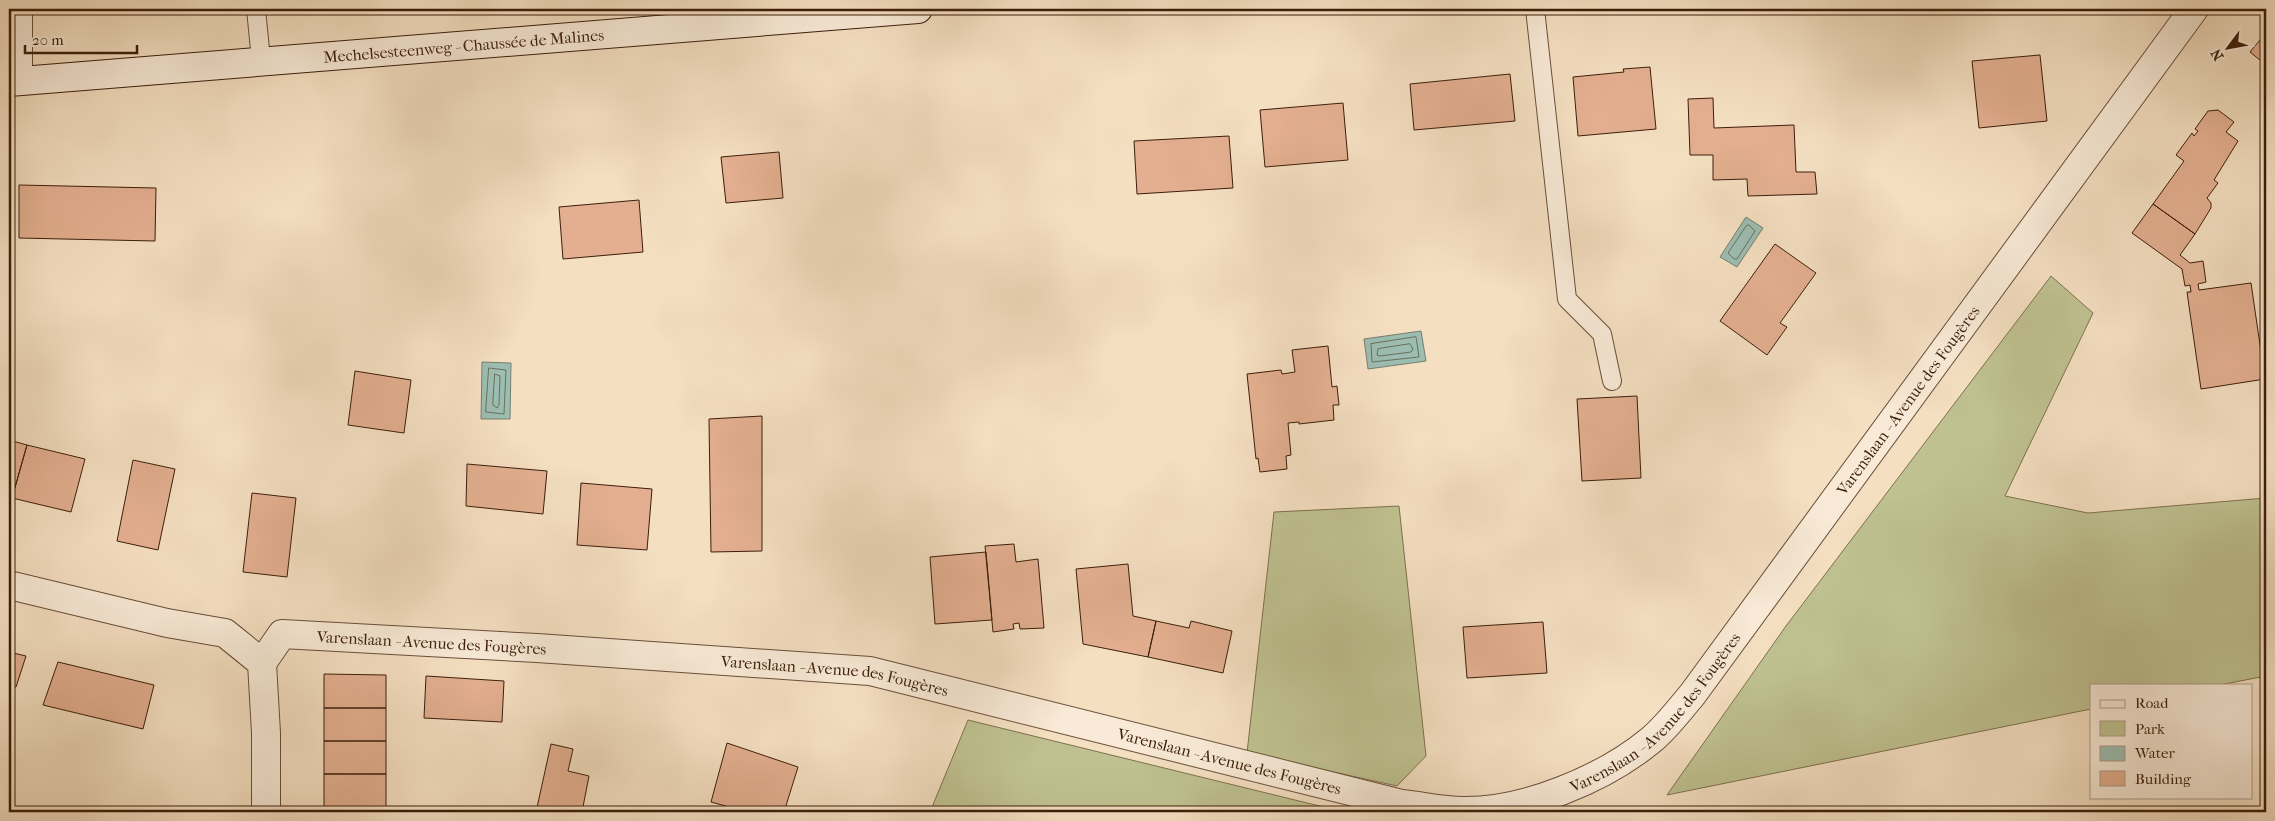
<svg xmlns="http://www.w3.org/2000/svg" width="2275" height="821" viewBox="0 0 2275 821" font-family="'IM FELL French Canon',serif">
<rect width="100%" height="100%" fill="#f4dfc1"/>
<filter id="stains"><feTurbulence type="fractalNoise" baseFrequency=".004" numOctaves="4"/><feColorMatrix values="0 0 0 0 .2 0 0 0 0 .09 0 0 0 0 .02 0 0 0 .5 -.17"/></filter>
<radialGradient id="worn" r=".72"><stop offset=".6" stop-color="#630" stop-opacity="0"/><stop offset="1" stop-color="#630" stop-opacity=".3"/></radialGradient>
<path fill="#bfc190" stroke="#7e704e" d="M2051,276L2093,313L2005,496L2088,513L2266,498V676L2219,685H2091V709L1667,795L1786,626Z
M1399,506L1426,756L1397,786L1247,753L1274,512Z
M968,720L1344,812H1345H930Z"/>
<path fill="#9cbdb1" stroke="#767d6f" d="M1746,217L1763,228L1737,267L1720,257Z
M1421,331L1426,361L1368,369L1364,339Z
M482,362L511,363L510,419H481Z"/>
<g fill="none" stroke-linecap="round" stroke-linejoin="round">
<path stroke="#6c6e5e" stroke-width="1" d="M1749,225L1755,231L1737,259H1734L1728,253L1746,226Z
M1416,337L1419,357L1372,362L1371,344Z
M1410,344L1413,349L1411,352L1380,356L1377,355L1378,349Z
M489,368L506,370L504,414L486,412Z
M495,374L500,376L499,405L497,408L493,405Z"/>
</g>
<path fill="#e3af90" stroke="#3c1e0b" d="M2266,33V65L2250,52Z
M2040,55L2047,121L1979,128L1972,61Z
M1650,67L1656,129L1578,136L1573,77L1624,72L1623,69Z
M1510,74L1515,121L1414,130L1410,84Z
M1713,98L1714,128L1794,125L1796,172H1815L1817,194L1748,196L1747,179L1713,180V155H1690L1688,99Z
M1343,103L1348,160L1265,167L1260,110Z
M2218,110L2234,122L2226,132L2238,141L2214,180L2218,183L2207,198L2211,203V208L2195,234L2153,204L2184,161L2176,155L2192,133L2194,136L2198,131L2195,129L2208,111Z
M1229,136L1233,188L1137,194L1134,141Z
M779,152L783,198L726,203L721,157Z
M19,185L156,188L155,241L19,238Z
M639,200L643,252L563,259L559,207Z
M2153,204L2195,234L2180,255L2190,263L2203,261L2206,282L2198,284L2199,290L2251,283L2265,379L2201,389L2187,292H2191L2190,285L2185,286L2182,269L2132,233Z
M1775,244L1816,273L1780,323L1787,327L1767,355L1720,321Z
M1328,346L1332,387L1337,386L1339,405H1333L1334,420L1299,424V422L1288,423L1291,455L1286,456L1287,469L1260,472L1258,458L1256,459L1247,374L1281,370L1282,374L1295,372L1292,350Z
M355,371L411,380L404,433L348,425Z
M1637,396L1641,478L1582,481L1577,399Z
M762,416V551L711,552L709,419Z
M9,440L27,445L12,498L9,497Z
M27,445L85,459L71,512L12,498Z
M133,460L175,469L158,550L117,541Z
M467,464L547,471L543,514L466,506Z
M581,483L652,489L647,550L577,545Z
M252,493L296,498L287,577L243,572Z
M1014,544L1016,562L1038,559L1044,628L1020,629L1019,623L1013,624L1014,629L993,632L985,546Z
M986,552L992,620L935,624L930,557Z
M1128,564L1133,616L1156,621L1148,657L1083,644L1076,569Z
M1156,621L1189,628L1191,621L1232,631L1223,673L1148,657Z
M1543,622L1547,673L1467,678L1463,627Z
M9,652L26,656L16,687L9,685Z
M58,662L154,685L143,729L43,705Z
M324,674L386,675V708H324Z
M426,676L504,681L502,722L424,718Z
M324,708H386V741H324Z
M324,741H386V774H324Z
M727,743L798,767L784,812H748L711,802Z
M551,744L573,749L568,771L589,776L582,812H536Z
M324,774H386V808H324Z
M324,808H386V812H324Z"/>
<g fill="none" stroke-linecap="round" stroke-linejoin="round">
<g stroke="#6a4e38" stroke-width="20">
<path id="lane" d="M256,9L261,60
M1535,9L1567,299L1602,334L1612,381
M23,81V9"/>
</g>
<g stroke="#6a4e38" stroke-width="30">
<g id="street">
<path d="M9,585L167,623L225,633L262,663L266,733V812"/>
<path id="s1" d="M262,663L282,634L537,648L870,671L1402,804C1422,806 1443,811 1463,811C1524,812 1604,779 1651,740C1666,728 1679,710 1692,695L2194,9"/>
</g>
</g>
<g stroke="#3c1e0b" stroke-width="30">
<g id="secondary">
<path id="s2" d="M9,82L918,9"/>
</g>
</g>
<use href="#lane" stroke="#f8ead7" stroke-width="18"/>
<use href="#street" stroke="#f8ead7" stroke-width="28"/>
<use href="#secondary" stroke="#f8ead7" stroke-width="28"/>
</g>
<g text-anchor="middle" stroke-width="4.5" stroke-linejoin="round" paint-order="stroke">
<g font-size="16" fill="#3c1e0b" stroke="#f8ead7">
<text dy="6" stroke="none"><textPath href="#s2" startOffset="456">Mechelsesteenweg - Chaussée de Malines</textPath></text>
<text dy="6" stroke="none"><textPath href="#s1" startOffset="1865">Varenslaan - Avenue des Fougères</textPath></text>
<text dy="6" stroke="none"><textPath href="#s1" startOffset="185">Varenslaan - Avenue des Fougères</textPath></text>
<text dy="6" stroke="none"><textPath href="#s1" startOffset="590">Varenslaan - Avenue des Fougères</textPath></text>
<text dy="6" stroke="none"><textPath href="#s1" startOffset="1460">Varenslaan - Avenue des Fougères</textPath></text>
<text dy="6" stroke="none"><textPath href="#s1" startOffset="995">Varenslaan - Avenue des Fougères</textPath></text>
</g>
</g>
<rect width="2275" height="821" fill="none" stroke="#f4dfc1" stroke-width="30"/>
<rect x="10" y="10" width="2255" height="801" fill="none" stroke="#3c1e0b" stroke-width="2.5"/>
<rect x="15" y="15" width="2245" height="791" fill="none" stroke="#3c1e0b"/>
<rect x="2090" y="684" width="162" height="115" fill="#f8ead7" stroke="#ad9885"/>
<rect x="2100" y="700" width="25" height="8" fill="#f8ead7" stroke="#ad9885"/>
<text x="2135" y="708" font-size="15" fill="#3c1e0b">Road</text>
<rect x="2100" y="721" width="25" height="15" fill="#bfc190" stroke="#ad9885"/>
<text x="2135" y="734" font-size="15" fill="#3c1e0b">Park</text>
<rect x="2100" y="746" width="25" height="15" fill="#9cbdb1" stroke="#ad9885"/>
<text x="2135" y="758" font-size="15" fill="#3c1e0b">Water</text>
<rect x="2100" y="771" width="25" height="15" fill="#e3af90" stroke="#ad9885"/>
<text x="2135" y="784" font-size="15" fill="#3c1e0b">Building</text>
<g transform="translate(2228 48) rotate(238)" stroke="#f8ead7" stroke-width="4" paint-order="stroke">
<path d="M0-4L9 19L0 12L-9 19Z" fill="#3c1e0b"/>
<text y="-8" font-size="14" font-weight="bold" text-anchor="middle" fill="#3c1e0b">N</text>
</g>
<path d="M25 45v8h112v-8" fill="none" stroke="#3c1e0b" stroke-width="2.5"/>
<text x="32" y="45" font-size="15" fill="#3c1e0b" stroke="#f8ead7" stroke-width="4" paint-order="stroke">20 m</text>
<rect width="100%" height="100%" filter="url(#stains)"/>
<rect width="100%" height="100%" fill="url(#worn)"/>
</svg>
